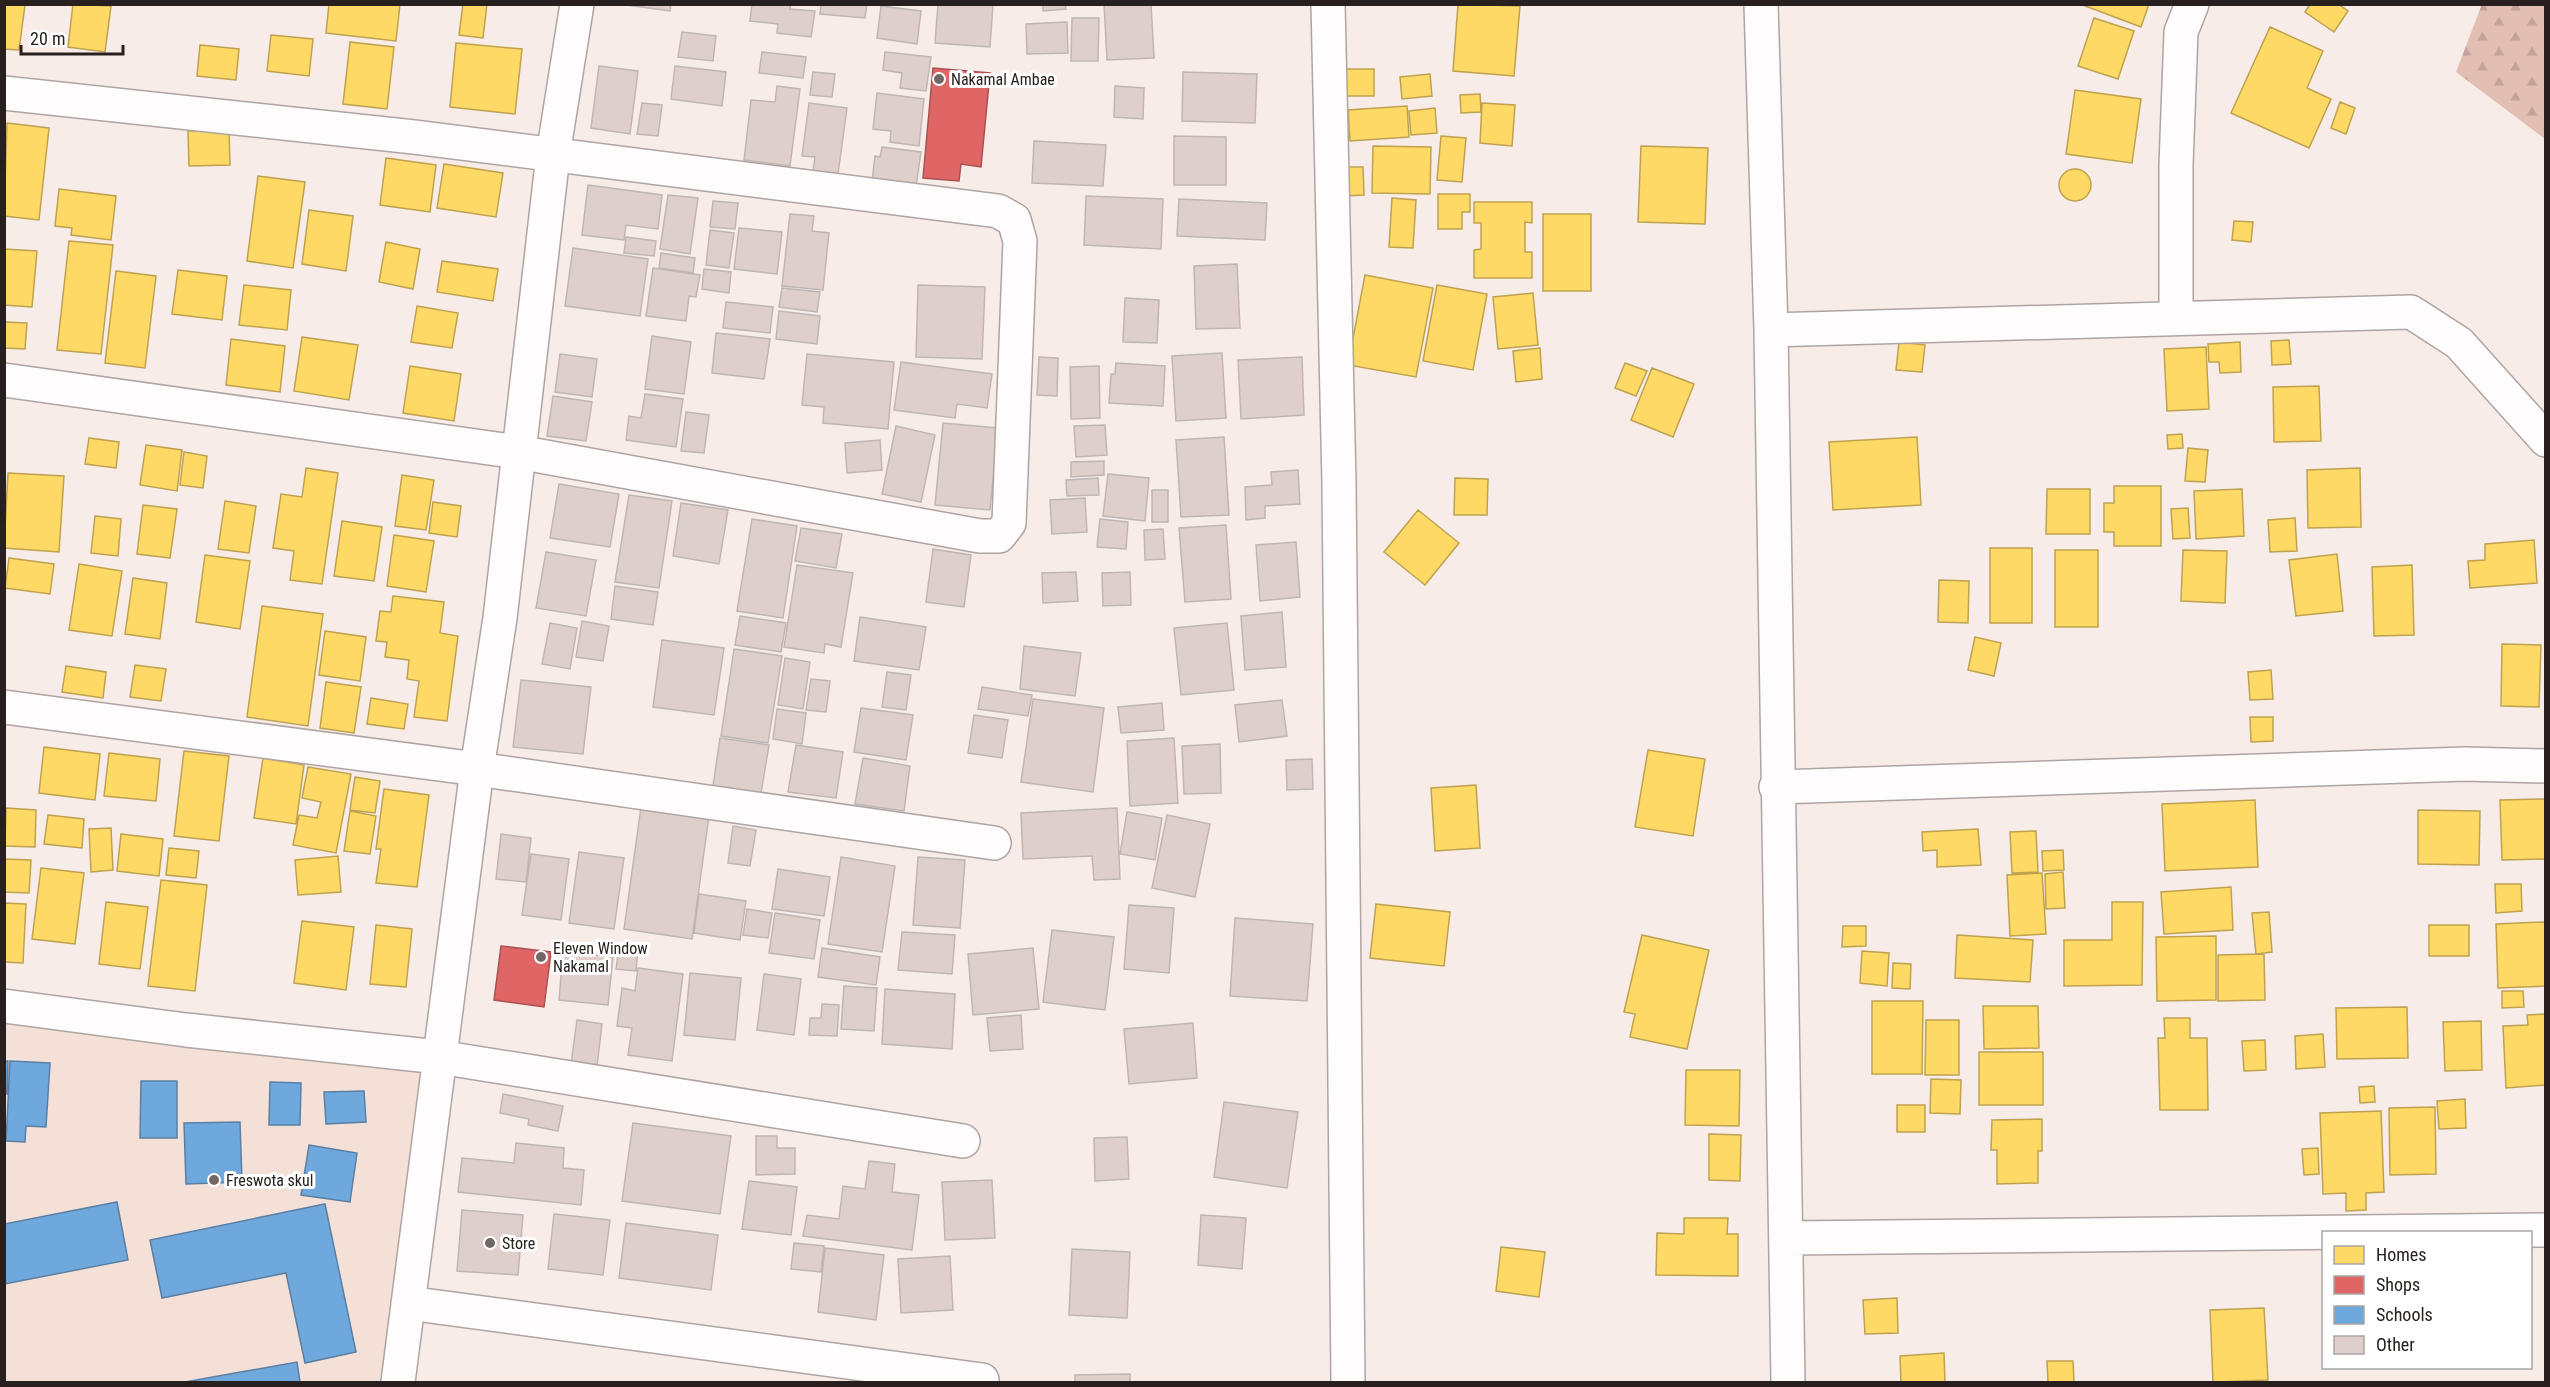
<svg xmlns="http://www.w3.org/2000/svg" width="2550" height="1387" viewBox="0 0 2550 1387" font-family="'Roboto Condensed',sans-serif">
<defs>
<pattern id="forest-firs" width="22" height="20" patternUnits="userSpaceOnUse" patternTransform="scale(1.5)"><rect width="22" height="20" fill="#e3beb3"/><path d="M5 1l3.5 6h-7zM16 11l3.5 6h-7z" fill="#c3a39a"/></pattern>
</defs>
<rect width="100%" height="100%" fill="#f8ece8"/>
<path fill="#f5e0d8" d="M4,1024L439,1057L398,1382H5Z"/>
<path fill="url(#forest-firs)" d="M2482,4L2545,5V139L2456,72Z"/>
<path fill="#ffd966" stroke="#bea250" stroke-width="1.5" d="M4,4L25,5L19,50L4,49Z
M73,4L111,6L105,52L68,47Z
M329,4H400L396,41L326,33Z
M463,4H487L483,38L459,35Z
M1458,4L1520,6L1514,76L1453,71Z
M2080,4H2149L2141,27Z
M2310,4H2338L2348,11L2334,32L2305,12Z
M2094,18L2134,31L2118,79L2078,66Z
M2270,27L2323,51L2307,88L2331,99L2309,148L2231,113Z
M271,35L313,39L309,76L267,71Z
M350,42L394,47L387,109L343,104Z
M456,43L522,49L515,114L450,107Z
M200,45L239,49L236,80L197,76Z
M1345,69H1374V96H1345Z
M1430,74L1432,96L1402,99L1400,77Z
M2075,90L2141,99L2132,163L2066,154Z
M1480,94L1481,112L1461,113L1460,95Z
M2340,102L2355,108L2346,134L2331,128Z
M1482,103L1515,105L1512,146L1480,143Z
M1407,106L1409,137L1350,141L1348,110Z
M1435,108L1437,133L1411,135L1409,111Z
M7,123L49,128L39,220L4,216Z
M221,130H229L230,165L189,166L188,131Z
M1441,136L1466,138L1462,182L1437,180Z
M1373,146L1431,147L1430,194L1372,193Z
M1641,146L1708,148L1705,224L1638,222Z
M386,158L436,165L430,212L380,205Z
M444,164L503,173L496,217L437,208Z
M1340,167H1363L1364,195L1342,196Z
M2059 185a16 16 0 1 1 32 0a16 16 0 1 1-32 0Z
M258,176L305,182L293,268L247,261Z
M59,189L116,196L111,240L71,235L72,228L55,226Z
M1438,194H1470V212H1462V229H1438Z
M1392,198L1416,200L1413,248L1389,247Z
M1474,202H1532V223L1525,222V252H1532V278H1474V250L1481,249V223H1474Z
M309,210L353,216L346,271L302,264Z
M1543,214H1591V291H1543Z
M2234,221L2253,222L2251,242L2232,240Z
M69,241L113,245L101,354L57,350Z
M386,242L420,249L413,289L379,282Z
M4,249L37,251L32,307L4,305Z
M442,261L498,269L493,301L437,292Z
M178,270L227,276L222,320L172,314Z
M116,271L156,276L145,368L105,363Z
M1365,275L1433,288L1416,377L1348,365Z
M244,285L291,290L287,330L239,325Z
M1437,285L1487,294L1473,370L1423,361Z
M1533,293L1538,345L1498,349L1493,297Z
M417,306L458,313L452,348L411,342Z
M4,322L27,323L25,349L4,348Z
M302,337L358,345L349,400L294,391Z
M231,339L285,346L280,392L226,385Z
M2289,340L2291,364L2272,365L2271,341Z
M1899,342L1925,345L1922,372L1896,370Z
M2240,342L2241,372L2220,373L2219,362H2209L2208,344Z
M2206,347L2209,409L2167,411L2164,349Z
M1540,348L1542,379L1516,382L1513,351Z
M1625,363L1647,371L1636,396L1615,388Z
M410,366L461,374L454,421L403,413Z
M1652,368L1694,384L1673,437L1631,420Z
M2319,386L2321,441L2274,442L2273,387Z
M2182,434L2183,448L2168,449L2167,435Z
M1917,437L1921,505L1833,510L1829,442Z
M89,438L119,442L116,468L85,464Z
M146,445L182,450L177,491L140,485Z
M2188,448L2208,450L2205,482L2185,481Z
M184,452L207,456L203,488L180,485Z
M306,468L338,473L322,584L290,580L294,551L273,548L281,494L302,497Z
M2360,468L2361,527L2308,528L2307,470Z
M8,473L64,476L59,552L4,548Z
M402,475L434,480L426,530L395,526Z
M1455,478L1488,479L1487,515H1454Z
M2114,486H2161V546H2114V532H2104V503H2114Z
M2047,489H2090V534H2046Z
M2242,489L2244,536L2196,539L2194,491Z
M225,501L256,506L249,553L218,549Z
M433,502L461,506L457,537L429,533Z
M143,505L177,509L170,558L137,554Z
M2188,508L2190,538L2173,539L2171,509Z
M1418,510L1459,543L1425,585L1384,552Z
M95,516L121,519L118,556L91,553Z
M2295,518L2297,551L2270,552L2268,520Z
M342,521L382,527L374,581L334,576Z
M394,535L434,541L426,592L387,586Z
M2534,540L2537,583L2470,588L2468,561L2485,560V544Z
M1990,548H2032V623H1990Z
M2055,550H2098V627H2055Z
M2183,550L2227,551L2225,603L2181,601Z
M2337,554L2343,611L2296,616L2289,560Z
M205,555L250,561L240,629L196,622Z
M9,558L54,564L50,594L5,588Z
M79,564L122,571L112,636L69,630Z
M2412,565L2414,635L2374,636L2372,567Z
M133,578L167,583L160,639L125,634Z
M1939,580L1969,581L1968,623L1938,622Z
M393,596L444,602L440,633L458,636L447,721L414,717L419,681L407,679L409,660L385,657L387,642L376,641L380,611L391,612Z
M262,606L323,614L308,726L247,717Z
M325,631L366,637L360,681L319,675Z
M1975,637L2001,643L1994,676L1968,670Z
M2502,644L2541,645L2539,707L2501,706Z
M135,665L166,669L161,701L130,697Z
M66,666L106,672L103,698L62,692Z
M2271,670L2273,699L2250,700L2248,672Z
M326,682L361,687L354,733L320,728Z
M371,698L408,704L404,729L367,724Z
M2250,717H2273V741L2251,742Z
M44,747L100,754L95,800L39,793Z
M1648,750L1705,759L1693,836L1635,827Z
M184,751L229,756L219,841L174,836Z
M109,753L160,759L156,801L104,796Z
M263,758L304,765L296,824L254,818Z
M308,767L351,774L336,853L293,845L299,815L317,818L321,802L302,798Z
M355,777L380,781L375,813L350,810Z
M1476,785L1480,848L1435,851L1431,788Z
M384,789L429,795L417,887L376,883L381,849H376Z
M2546,799V859L2502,860L2500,800Z
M2255,800L2258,867L2165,871L2162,804Z
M6,808L36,810L35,847L5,846Z
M2418,810L2480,811L2479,865L2418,864Z
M350,811L376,816L370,854L344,851Z
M48,815L84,819L82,848L44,844Z
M111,828L113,870L91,872L89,829Z
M1978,829L1981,865L1937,867V850L1923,851L1922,832Z
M2036,831L2038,872L2012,873L2010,832Z
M121,834L163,839L159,876L117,871Z
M169,848L199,851L196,878L166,875Z
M2063,850L2064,870L2043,871L2042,851Z
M338,856L341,892L298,895L295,860Z
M4,859L31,860L29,893L4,892Z
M41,868L84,873L75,944L32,939Z
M2063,872L2065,908L2046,909L2045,874Z
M2042,873L2046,934L2010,936L2007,875Z
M161,880L207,885L195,991L148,986Z
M2495,884H2521L2522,911L2496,913Z
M2231,887L2233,930L2164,934L2161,892Z
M106,902L148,907L140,969L99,964Z
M2112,902H2143L2142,985L2064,986V940H2112Z
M4,903L26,904L23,963L4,962Z
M1376,904L1450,912L1444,966L1370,958Z
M2269,912L2272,952L2256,954L2252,913Z
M302,921L354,927L346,990L294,983Z
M2545,922L2546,986L2498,988L2496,924Z
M376,925L412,929L406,987L370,984Z
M2429,925H2469V956H2429Z
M1843,926H1866V946L1842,947Z
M1642,935L1709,950L1687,1049L1630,1037L1635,1014L1624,1012Z
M1957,935L2033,940L2030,982L1955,978Z
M2216,936V1000L2157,1001L2156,937Z
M1862,951L1889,953L1887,986L1860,983Z
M2264,954L2265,1000L2218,1001V955Z
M1893,963L1911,964L1910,989L1892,988Z
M2502,991H2523L2524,1007L2502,1008Z
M1872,1001H1923L1922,1074H1872Z
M1983,1006H2038L2039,1048L1984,1049Z
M2407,1007L2408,1058L2337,1059L2336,1008Z
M2546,1014V1085L2506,1088L2503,1026L2528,1025L2527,1015Z
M2164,1018H2190V1038H2207L2208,1110H2160L2158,1038H2165Z
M1926,1020H1959V1075H1925Z
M2481,1021L2482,1070L2445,1071L2443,1022Z
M2323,1034L2325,1067L2296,1069L2295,1036Z
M2265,1040L2266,1070L2244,1071L2242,1041Z
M1979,1052H2043V1105H1979Z
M1686,1070H1740L1739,1126L1685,1125Z
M1931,1079L1961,1080L1960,1114L1930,1113Z
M2374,1086L2375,1102L2360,1103L2359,1087Z
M2465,1099L2466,1128L2439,1129L2437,1101Z
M1897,1105H1925V1132H1897Z
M2435,1107L2436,1174L2390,1175L2389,1108Z
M2381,1111L2384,1192L2366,1193V1210L2346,1211V1193L2323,1194L2320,1113Z
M2042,1119V1151H2038V1183L1997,1184V1150H1991L1992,1120Z
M1709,1134L1741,1135L1740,1181L1709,1180Z
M2318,1148L2319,1174L2304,1175L2302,1149Z
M1684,1218H1728L1727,1234H1738V1276L1656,1275L1657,1233L1684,1234Z
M1501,1247L1545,1252L1539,1297L1496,1291Z
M1897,1298L1898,1333L1865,1334L1863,1300Z
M2264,1308L2268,1380L2213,1382L2210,1310Z
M1944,1353L1945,1382H1901L1900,1356Z
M2047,1361H2073L2074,1382H2048Z"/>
<path fill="#e06666" stroke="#a95150" stroke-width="1.5" d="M933,68L990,73L981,167L961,164L959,181L923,178Z
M501,946L551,952L544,1007L494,1000Z"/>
<path fill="#6fa8dc" stroke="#5a7fa3" stroke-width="1.5" d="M4,1061H8L7,1094L4,1093Z
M10,1061L50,1063L46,1127L26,1126L25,1142L6,1141Z
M141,1081H177V1138H140Z
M270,1082L301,1083L300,1125H269Z
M364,1091L366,1122L326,1124L324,1092Z
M240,1122L242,1182L186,1184L184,1123Z
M309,1145L357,1153L350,1202L301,1195Z
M117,1202L128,1260L4,1284V1224Z
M325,1204L356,1352L305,1363L286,1273L162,1298L150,1240Z
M297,1362L300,1382H185Z"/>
<path fill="#dfcfca" stroke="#bfb6b3" stroke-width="1.5" d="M619,4H671L670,11Z
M752,4H791L790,9L815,11L811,37L777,33L778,24L750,21Z
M821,4H867L865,18L820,14Z
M938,4H993L990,47L935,43Z
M1043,4H1065L1066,9L1043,11Z
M1104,4H1151L1154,58L1107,60Z
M881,6L921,11L917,44L877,38Z
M1072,18H1099L1098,61H1071Z
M1067,22L1068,53L1027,54L1026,24Z
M682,32L716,36L713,61L678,57Z
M762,52L806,57L803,78L759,73Z
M885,52L931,57L926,91L900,88L902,73L883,70Z
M599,66L638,71L630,134L591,128Z
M675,66L726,72L722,106L671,99Z
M813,72L835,74L832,97L810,95Z
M1183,72L1257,74L1255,123L1182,121Z
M777,86L800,89L790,166L744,160L751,100L775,102Z
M1115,86L1144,88L1143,119L1114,117Z
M877,93L924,99L919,146L890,142L891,131L873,129Z
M642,103L662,105L658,136L637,134Z
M809,103L847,108L838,174L813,171L815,157L802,156Z
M1174,136L1226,137V185H1174Z
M1034,141L1106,145L1103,186L1032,183Z
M882,147L921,152L916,187L872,181L875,156L880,157Z
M588,185L662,195L658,229L626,225L624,240L582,235Z
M668,195L698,198L690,254L660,249Z
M1086,196L1163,199L1161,249L1084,245Z
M1179,199L1267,203L1265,240L1177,236Z
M713,201L738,203L735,229L710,227Z
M790,214L814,216L812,231L829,233L823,290L782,286Z
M739,228L782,232L777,274L734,269Z
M710,230L734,233L729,268L706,265Z
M626,237L656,241L654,256L624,253Z
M573,248L648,259L640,316L565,306Z
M661,253L695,258L693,273L659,268Z
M1237,264L1240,328L1196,329L1194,266Z
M653,268L700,275L696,297L689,296L686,321L646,316Z
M704,269L731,272L729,293L702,289Z
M918,285L985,287L982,359L916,357Z
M782,288L820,292L817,312L779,307Z
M1125,298L1159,300L1157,343L1123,342Z
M726,302L773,307L770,333L723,328Z
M779,311L820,316L817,344L776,339Z
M716,333L770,339L764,379L712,373Z
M652,336L691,342L684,394L645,389Z
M1222,353L1226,418L1176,421L1172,356Z
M560,354L597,359L592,397L555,392Z
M807,354L894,362L888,429L823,423L824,407L802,405Z
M1039,357L1058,358L1057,396L1037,395Z
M1302,357L1304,415L1241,419L1238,360Z
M901,362L992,374L987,408L957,404L955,418L894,410Z
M1116,363L1165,366L1163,406L1109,403L1111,374H1115Z
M1099,366L1100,418L1071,419L1070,367Z
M645,394L683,399L676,447L626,440L629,416L641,418Z
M553,396L592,402L586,441L547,436Z
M686,412L709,415L704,453L681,451Z
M943,423L998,428L990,510L935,505Z
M1105,425L1107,455L1076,457L1074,426Z
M896,426L935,435L921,502L882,494Z
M1224,437L1229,515L1181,517L1176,440Z
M880,440L882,470L847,473L845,443Z
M1104,461V475L1071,477V462Z
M1298,470L1300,504L1265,506V518L1246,520L1245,487L1272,485L1271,472Z
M1108,474L1149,478L1145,521L1103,516Z
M1098,478L1099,495L1067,496L1066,480Z
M559,484L619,494L610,547L550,538Z
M1152,490H1168V522H1152Z
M629,495L672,501L659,588L615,582Z
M1085,498L1087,532L1052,534L1050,500Z
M681,503L728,510L719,564L673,556Z
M752,519L797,526L783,618L737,611Z
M1100,519L1128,522L1126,549L1097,547Z
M1226,525L1231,599L1185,602L1179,528Z
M801,528L842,534L836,568L795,561Z
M1163,529L1165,559L1145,560L1144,530Z
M1296,542L1300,597L1260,601L1256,545Z
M933,549L971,555L964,607L926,602Z
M546,552L596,560L586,616L536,608Z
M797,565L853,573L841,647L825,644L824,653L784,647Z
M1076,572L1078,601L1043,603L1042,573Z
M1130,572L1131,605L1103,606L1102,573Z
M615,586L658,592L653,625L611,619Z
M1282,612L1286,667L1245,670L1241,616Z
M740,616L786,623L781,652L735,645Z
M860,617L926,627L919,670L854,661Z
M582,621L609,626L603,661L576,657Z
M550,623L577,628L570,669L542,664Z
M1227,623L1234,690L1181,695L1174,628Z
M662,640L724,648L714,715L653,707Z
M1024,646L1081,653L1075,696L1020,689Z
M734,649L782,656L768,743L721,736Z
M785,658L810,662L803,709L778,705Z
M887,672L911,675L906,710L882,707Z
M811,679L830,681L826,712L806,710Z
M521,680L591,687L583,754L513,747Z
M982,687L1032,695L1028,716L978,709Z
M1033,699L1104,708L1093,792L1021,782Z
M1282,700L1287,736L1239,742L1235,705Z
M1162,703L1164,730L1121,733L1118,707Z
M861,708L913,715L906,760L854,752Z
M777,709L806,713L802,744L773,739Z
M974,715L1008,720L1002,758L968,753Z
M720,738L769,745L761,793L713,786Z
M1174,738L1178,803L1130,806L1127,741Z
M1220,744L1221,793L1184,794L1182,746Z
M796,745L843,752L836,798L788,792Z
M863,758L910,766L904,811L855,804Z
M1312,759L1313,789L1287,790L1286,760Z
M641,807L709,816L692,939L624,929Z
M1117,808L1120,879L1094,880L1092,856L1023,859L1021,813Z
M1127,812L1162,818L1155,860L1120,854Z
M1167,815L1210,824L1195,897L1152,888Z
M733,826L756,830L750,866L728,863Z
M501,834L531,838L526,882L496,879Z
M579,852L624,858L614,929L569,923Z
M531,854L569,859L561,920L522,915Z
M841,857L895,866L882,952L828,944Z
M918,857L965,860L960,928L913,925Z
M778,869L830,877L824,916L772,909Z
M699,894L746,901L740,940L694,933Z
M1129,905L1174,908L1169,973L1124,969Z
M747,909L772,913L768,938L743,935Z
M775,913L820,920L814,959L769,953Z
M1235,918L1313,924L1307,1001L1230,996Z
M1052,930L1114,937L1105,1010L1043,1002Z
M902,932L955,935L952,974L898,970Z
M619,947L638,949L636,971L616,969Z
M822,948L880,957L876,985L818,977Z
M1033,948L1039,1009L973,1015L968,954Z
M563,952L613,957L608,1005L559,1000Z
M638,968L683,974L672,1061L628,1055L632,1028L617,1026L622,988L635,991Z
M690,973L741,978L735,1040L684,1035Z
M764,974L801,979L794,1035L757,1030Z
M844,986L877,988L874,1031L841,1029Z
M885,989L955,994L952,1049L882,1044Z
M822,1004L839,1005L837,1036L809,1035L810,1018H821Z
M1021,1015L1023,1049L990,1051L987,1018Z
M577,1020L602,1024L596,1075L570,1071Z
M1193,1023L1197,1078L1129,1084L1124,1029Z
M503,1094L563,1106L558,1131L528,1125L529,1119L500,1113Z
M1224,1102L1298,1112L1287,1188L1214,1177Z
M633,1123L731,1136L720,1214L622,1201Z
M756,1136H777V1148H795V1174L756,1175Z
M1127,1137L1129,1179L1095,1181L1094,1138Z
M516,1143L564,1148L563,1168L584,1170L581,1205L458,1192L462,1158L514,1163Z
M869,1161L895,1164L892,1192L919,1195L912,1250L803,1236L807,1215L839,1219L843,1186L865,1189Z
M992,1180L995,1238L945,1240L942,1182Z
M749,1181L797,1187L791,1235L742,1229Z
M462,1210L523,1215L518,1275L457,1271Z
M554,1214L610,1220L603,1275L548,1269Z
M1201,1215L1246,1218L1242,1269L1198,1265Z
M626,1223L718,1235L711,1290L619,1278Z
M794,1243L824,1246L821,1272L791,1269Z
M825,1248L884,1255L876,1320L818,1312Z
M1072,1249L1130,1252L1127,1318L1069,1315Z
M950,1256L953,1310L901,1313L898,1259Z
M1130,1374V1382H1075V1375Z"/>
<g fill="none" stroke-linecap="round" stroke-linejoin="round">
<g stroke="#aea5a2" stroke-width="36">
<path id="minor" d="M1328,4L1339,483L1348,1382
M1761,4L1771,330L1788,1382
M4,93L414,137L998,211L1014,220L1020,241L1009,523L999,536H980L518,452L4,380
M2176,318V165L2181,32L2192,4
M1771,330L2411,312L2459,343L2546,440
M4,707L477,769L994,843
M1776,787L2465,764L2546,766
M4,1006L186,1030L439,1057L963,1141
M1786,1238L2546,1230
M408,1303L982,1380
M398,1382L477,769L500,618L553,155L577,4"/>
</g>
<use href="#minor" stroke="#fefcfc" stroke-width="33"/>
</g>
<g fill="#716765" stroke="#fff" stroke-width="2">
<circle cx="939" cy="79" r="6"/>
<circle cx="541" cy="957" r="6"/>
<circle cx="214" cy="1180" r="6"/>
<circle cx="490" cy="1243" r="6"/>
</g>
<g text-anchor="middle" stroke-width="6" stroke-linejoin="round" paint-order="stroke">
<g font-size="16" fill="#28201e" stroke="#fff" text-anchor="start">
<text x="951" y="85">Nakamal Ambae</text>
<text x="553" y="954">Eleven Window<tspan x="553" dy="18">Nakamal</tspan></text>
<text x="226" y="1186">Freswota skul</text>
<text x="502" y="1249">Store</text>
</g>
</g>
<rect width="2550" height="1387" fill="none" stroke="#28201e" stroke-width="12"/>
<rect x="2322" y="1231" width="210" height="138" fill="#ffffff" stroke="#a9a6a5" stroke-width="1.5"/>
<rect x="2334" y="1246" width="30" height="18" fill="#ffd966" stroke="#a9a6a5" stroke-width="1.5"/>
<text x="2376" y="1261" font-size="18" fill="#28201e">Homes</text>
<rect x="2334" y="1276" width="30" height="18" fill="#e06666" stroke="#a9a6a5" stroke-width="1.5"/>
<text x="2376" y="1291" font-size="18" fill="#28201e">Shops</text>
<rect x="2334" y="1306" width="30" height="18" fill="#6fa8dc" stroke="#a9a6a5" stroke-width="1.5"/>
<text x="2376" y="1321" font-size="18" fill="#28201e">Schools</text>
<rect x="2334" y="1336" width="30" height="18" fill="#dfcfca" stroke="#a9a6a5" stroke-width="1.5"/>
<text x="2376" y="1351" font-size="18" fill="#28201e">Other</text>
<path d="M21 45v9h102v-9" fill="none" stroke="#28201e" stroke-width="3"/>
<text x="30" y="45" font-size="18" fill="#28201e" stroke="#ffffff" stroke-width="4.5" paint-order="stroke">20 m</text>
</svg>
